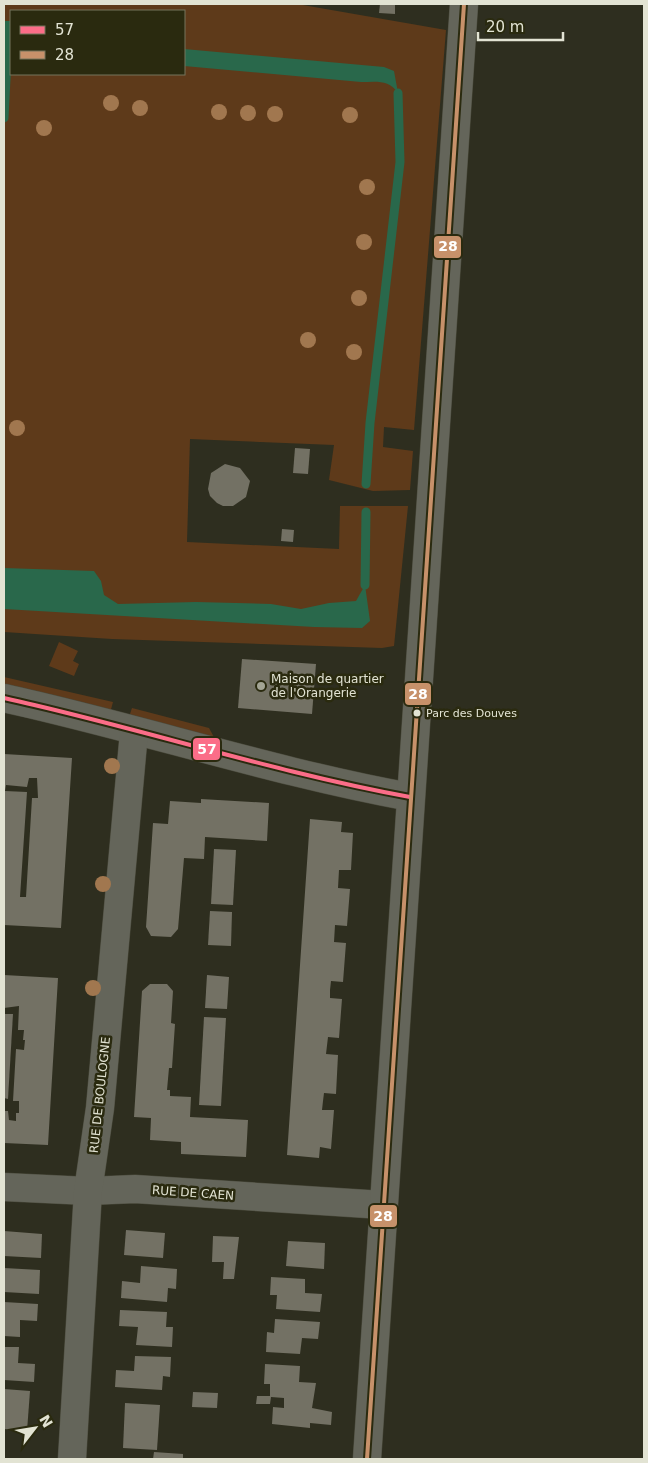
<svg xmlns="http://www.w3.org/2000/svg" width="648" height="1463" viewBox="0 0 648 1463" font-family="'DejaVu Sans',sans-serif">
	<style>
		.green { fill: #5e3a1a; fill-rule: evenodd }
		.water { fill: #29684b }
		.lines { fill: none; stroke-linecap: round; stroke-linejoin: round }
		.stream { stroke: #29684b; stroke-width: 9 }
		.building { fill: #737164; fill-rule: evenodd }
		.minor-casing { stroke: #4b4b3d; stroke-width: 29 }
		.minor { stroke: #64655a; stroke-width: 28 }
		.bus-1-casing { stroke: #2a2a0f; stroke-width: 8 }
		.bus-2-casing { stroke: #2a2a0f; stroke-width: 8 }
		.bus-1 { stroke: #fb6d88; stroke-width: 4 }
		.bus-2 { stroke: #c7916a; stroke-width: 4 }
		.tree { fill: #a1774f }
		.poi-dot { fill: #a3a494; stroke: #2a2a0f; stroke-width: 2 }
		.bus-dot { fill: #e2e3d3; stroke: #2a2a0f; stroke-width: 2 }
		.labels { text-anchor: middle; stroke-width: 5; stroke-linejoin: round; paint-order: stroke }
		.bus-label { font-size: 11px; fill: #e2e3d3; stroke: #2a2a0f; text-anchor: start }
		.poi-label { font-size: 12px; fill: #e2e3d3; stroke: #2a2a0f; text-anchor: start }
		.street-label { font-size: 12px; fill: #e2e3d3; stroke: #2a2a0f }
		.line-badge { stroke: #2a2a0f; stroke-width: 2 }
		.badge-label { font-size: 14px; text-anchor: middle; font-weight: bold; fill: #fff }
	</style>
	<rect width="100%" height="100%" fill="#2e2e1f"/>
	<g class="green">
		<path d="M 4,4 L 297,4 L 446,30 L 414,430 L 384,427 L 383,447 L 413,451 L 410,490 L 373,491 L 329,480 L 334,445 L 190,439 L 187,542 L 339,549 L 340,506 L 408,506 L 394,646 L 382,648 L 112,639 L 4,632 ZM 11,11 L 184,11 L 184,74 L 11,74 Z"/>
		<polygon points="59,642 78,651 73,661 79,664 74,676 49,666"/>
		<polygon points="4,677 113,702 110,713 4,687"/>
		<polygon points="132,708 209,728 215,739 129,717"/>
	</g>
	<g class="water">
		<polygon points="4,21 11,21 11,58 4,59"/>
		<path d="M 184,49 L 384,67 L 394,71 L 398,93 C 389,79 376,82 361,82 L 184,66 Z"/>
		<polygon points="4,568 94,571 101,581 104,595 118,604 196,602 271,604 301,609 329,603 356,601 365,585 370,621 362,628 314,627 4,609"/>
	</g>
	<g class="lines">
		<g class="stream">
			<polyline points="4,118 7,59"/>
			<polyline points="366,484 370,423 400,162 398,93"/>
			<polyline points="365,585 366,512"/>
		</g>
	</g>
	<g class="building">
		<polygon points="380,4 395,4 395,14 379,13"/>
		<polygon points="295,448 310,449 308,474 293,473"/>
		<polygon points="225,464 240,468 250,481 246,497 233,506 223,506 217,503 210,496 208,489 211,473"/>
		<polygon points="282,529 294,530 293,542 281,541"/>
		<polygon points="242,659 316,664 312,714 238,708"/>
		<path d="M 4,754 L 72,758 L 61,928 L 4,925 ZM 29,778 L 37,778 L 38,798 L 32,798 L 26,897 L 20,897 L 27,792 L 5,791 L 6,785 L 27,787 Z"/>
		<polygon points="201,799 269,803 267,841 205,837 204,859 184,858 178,929 171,937 151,936 146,927 153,823 168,824 170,801 201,803"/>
		<polygon points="310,819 342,822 341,832 353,833 351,870 339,870 338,888 350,889 347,926 335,925 334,942 346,943 343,982 331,981 330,990 330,998 342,999 339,1038 328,1037 326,1054 338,1055 336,1094 324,1093 323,1101 322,1110 334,1110 331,1149 320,1147 319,1158 287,1155"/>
		<polygon points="214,849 236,850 233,905 211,904"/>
		<polygon points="210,911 232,912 231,946 208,945"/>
		<polygon points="4,975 58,978 48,1145 4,1143 4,1111 8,1111 9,1120 16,1121 16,1113 19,1113 19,1101 13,1101 16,1049 24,1050 25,1040 23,1040 24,1030 18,1030 19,1006 4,1008"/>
		<polygon points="207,975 229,977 227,1009 205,1008"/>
		<polygon points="150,984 167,984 173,991 171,1023 175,1024 172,1068 169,1068 167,1090 170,1090 170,1096 191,1097 190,1117 248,1120 246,1157 181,1154 181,1142 150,1140 151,1118 134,1117 142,991"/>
		<polygon points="4,1014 13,1014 8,1099 4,1098"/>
		<polygon points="204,1017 226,1018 221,1106 199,1105"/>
		<polygon points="126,1230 165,1233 163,1258 124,1255"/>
		<polygon points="4,1231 42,1234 41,1258 4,1256"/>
		<polygon points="213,1236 239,1237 234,1279 223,1279 224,1262 212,1262"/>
		<polygon points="288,1241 325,1243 324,1269 286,1266"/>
		<polygon points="141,1266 177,1269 176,1289 168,1288 167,1302 121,1298 122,1281 140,1283"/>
		<polygon points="4,1268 40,1270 39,1294 4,1292"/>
		<polygon points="271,1277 305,1279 305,1293 322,1294 320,1312 276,1309 277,1295 270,1295"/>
		<polygon points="4,1302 38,1304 37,1321 20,1320 20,1337 4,1336"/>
		<polygon points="120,1310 167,1312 166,1327 173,1327 172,1347 136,1345 138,1327 119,1326"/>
		<polygon points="275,1319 320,1322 318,1339 302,1338 300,1354 266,1352 267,1332 274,1333"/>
		<polygon points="4,1347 19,1347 18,1363 35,1364 34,1382 4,1380"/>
		<polygon points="135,1356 171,1357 170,1377 163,1376 162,1390 115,1387 116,1370 134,1371"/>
		<polygon points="265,1364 300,1366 299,1382 316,1383 312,1408 332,1412 331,1425 310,1423 310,1428 272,1424 273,1407 284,1408 284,1398 271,1397 270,1404 256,1404 257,1396 270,1396 270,1384 264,1384"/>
		<polygon points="4,1389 30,1391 27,1431 4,1429"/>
		<polygon points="193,1392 218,1393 217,1408 192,1407"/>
		<polygon points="125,1403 160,1405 157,1450 123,1448"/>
		<polygon points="154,1452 183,1454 183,1459 153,1459"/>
	</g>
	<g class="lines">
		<defs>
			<g id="minor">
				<path d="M 4,698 C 140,728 273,772 410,797"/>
				<polyline points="4,1187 88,1191 135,1189 383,1205"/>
				<polyline points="72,1459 88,1191 100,1108 134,732"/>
				<polyline points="367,1459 464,4"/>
			</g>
		</defs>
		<use href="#minor" class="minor-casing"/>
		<use href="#minor" class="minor"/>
		<defs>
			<path id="bus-1" d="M 4,698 C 140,728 273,772 410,797"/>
			<polyline id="bus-2" points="367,1459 464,4"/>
		</defs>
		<use href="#bus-1" class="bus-1-casing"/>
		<use href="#bus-2" class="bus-2-casing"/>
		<use href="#bus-1" class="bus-1"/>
		<use href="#bus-2" class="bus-2"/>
	</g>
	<g class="tree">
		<circle cx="111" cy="103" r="8"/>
		<circle cx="140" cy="108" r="8"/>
		<circle cx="219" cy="112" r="8"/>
		<circle cx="248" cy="113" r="8"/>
		<circle cx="275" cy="114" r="8"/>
		<circle cx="350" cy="115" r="8"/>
		<circle cx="44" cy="128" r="8"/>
		<circle cx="367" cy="187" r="8"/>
		<circle cx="364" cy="242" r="8"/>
		<circle cx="359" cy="298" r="8"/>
		<circle cx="308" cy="340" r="8"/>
		<circle cx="354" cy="352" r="8"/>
		<circle cx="17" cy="428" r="8"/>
		<circle cx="112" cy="766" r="8"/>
		<circle cx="103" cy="884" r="8"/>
		<circle cx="93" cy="988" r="8"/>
	</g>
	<circle class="poi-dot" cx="261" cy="686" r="5"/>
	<circle class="bus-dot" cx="417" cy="713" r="4.5"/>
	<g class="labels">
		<g class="bus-label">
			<text x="426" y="717">Parc des Douves</text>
		</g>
		<g class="poi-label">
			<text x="271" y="683">Maison de quartier<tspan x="271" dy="14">de l'Orangerie</tspan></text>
		</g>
		<g class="street-label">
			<text transform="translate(100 1095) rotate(-84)" y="4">RUE DE BOULOGNE</text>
			<text transform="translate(193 1193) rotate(4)" y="4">RUE DE CAEN</text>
		</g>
	</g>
	<g class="line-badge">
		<rect x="433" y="235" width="29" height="24" rx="5" fill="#c7916a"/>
		<rect x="404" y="682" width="28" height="24" rx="5" fill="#c7916a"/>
		<rect x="192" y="737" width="29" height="24" rx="5" fill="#fb6d88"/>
		<rect x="369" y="1204" width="29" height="24" rx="5" fill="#c7916a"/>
	</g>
	<g class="badge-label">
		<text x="448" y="251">28</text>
		<text x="418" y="699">28</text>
		<text x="207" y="754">57</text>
		<text x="383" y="1221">28</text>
	</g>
	<rect width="648" height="1463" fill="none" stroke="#e2e3d3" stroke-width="10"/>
	<rect x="10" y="10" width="175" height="65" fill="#2a2a0f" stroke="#74745d"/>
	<rect x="20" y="26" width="25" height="8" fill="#fb6d88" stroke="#74745d"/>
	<text x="55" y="35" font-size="15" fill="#e2e3d3">57</text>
	<rect x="20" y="51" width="25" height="8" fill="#c7916a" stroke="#74745d"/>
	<text x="55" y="60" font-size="15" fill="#e2e3d3">28</text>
	<g transform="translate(35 1428) rotate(59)" stroke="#2a2a0f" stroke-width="4" paint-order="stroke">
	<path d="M0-4L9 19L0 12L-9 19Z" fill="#e2e3d3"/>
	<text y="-8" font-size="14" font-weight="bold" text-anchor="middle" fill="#e2e3d3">N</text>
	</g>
	<path d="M478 32v8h85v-8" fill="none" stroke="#e2e3d3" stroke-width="2.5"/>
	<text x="486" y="32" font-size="15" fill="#e2e3d3" stroke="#2a2a0f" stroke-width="4" paint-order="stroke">20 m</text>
</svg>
